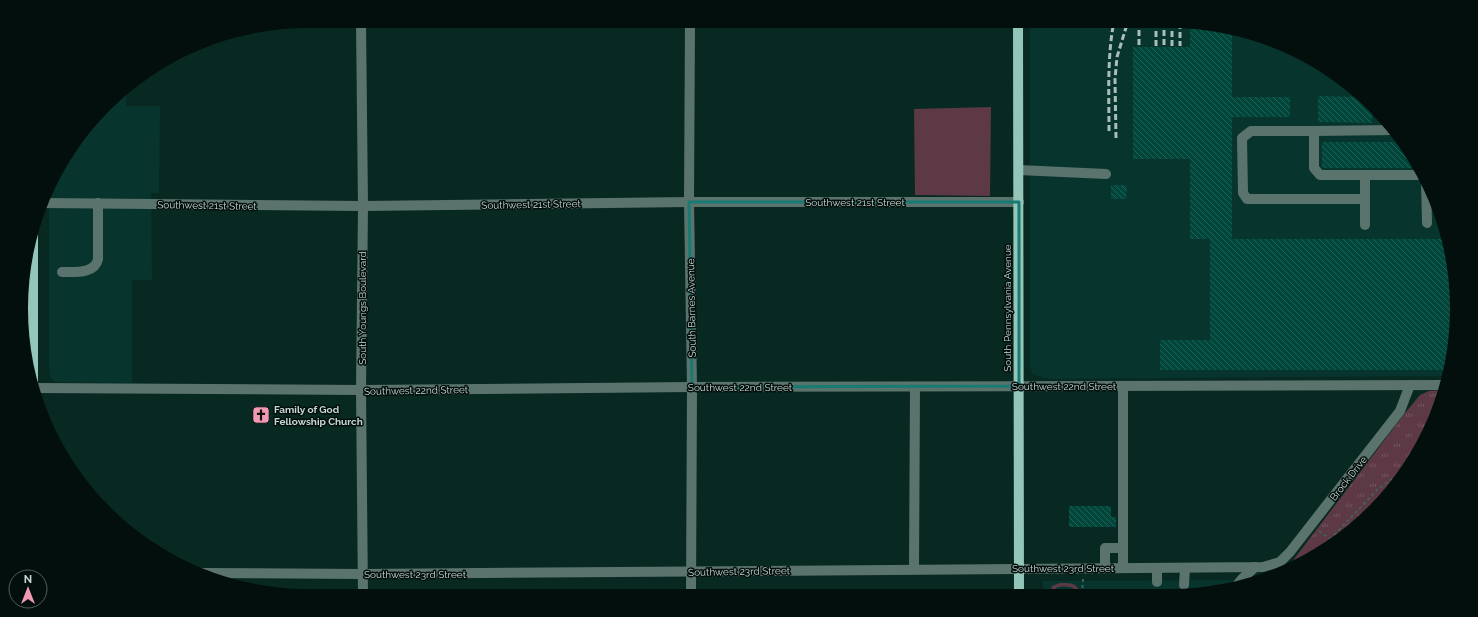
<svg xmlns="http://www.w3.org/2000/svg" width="1478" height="617" viewBox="0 0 1478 617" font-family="Raleway,sans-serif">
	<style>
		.built { fill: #07342c }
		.grass { fill: #5c3944 }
		.park { fill: url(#park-tufts) }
		.building { fill: url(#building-back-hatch) }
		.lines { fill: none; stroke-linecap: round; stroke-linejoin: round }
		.path { stroke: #45615b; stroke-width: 2; stroke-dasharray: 3 3; stroke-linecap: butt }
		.minor { stroke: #5b736d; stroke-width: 10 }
		.major { stroke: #93c5b9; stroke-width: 10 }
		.rail { stroke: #aabeb9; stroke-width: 3; stroke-dasharray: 6 3; stroke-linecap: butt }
		.marked { fill: none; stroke: #187b73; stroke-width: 3; stroke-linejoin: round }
		.labels { text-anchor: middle; stroke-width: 3; stroke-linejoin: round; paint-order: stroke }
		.street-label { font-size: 10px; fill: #c8d9d5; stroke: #030f0c }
		.poi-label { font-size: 10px; font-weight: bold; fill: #c8d9d5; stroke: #030f0c; text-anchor: start }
	</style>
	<defs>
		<pattern id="park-tufts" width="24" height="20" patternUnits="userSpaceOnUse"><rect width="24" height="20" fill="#5c3944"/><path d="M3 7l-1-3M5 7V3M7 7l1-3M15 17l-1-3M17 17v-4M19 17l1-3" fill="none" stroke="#72555e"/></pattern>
		<pattern id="building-back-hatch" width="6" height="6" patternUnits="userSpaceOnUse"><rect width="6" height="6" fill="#00463b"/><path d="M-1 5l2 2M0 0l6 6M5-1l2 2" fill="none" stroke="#246056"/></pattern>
	</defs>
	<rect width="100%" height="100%" fill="#082922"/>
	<g class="built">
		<polygon points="1030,21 1169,21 1262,36 1313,59 1359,92 1397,133 1427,181 1447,234 1456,289 1455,346 1448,376 1053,379 1041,377 1033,375 1030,367"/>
		<polygon points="126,87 126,106 160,106 159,193 151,193 152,280 132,280 132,383 55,382 50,376 49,365 49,187 59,165 119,92"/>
		<polygon points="1256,580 1207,594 1043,594 1043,581"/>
	</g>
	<g class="grass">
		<polygon points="991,107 990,196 915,195 914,109"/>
		<path d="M 1060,583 C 1069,583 1079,582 1079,594 L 1075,594 L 1074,589 C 1070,586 1061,586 1056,588 L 1054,594 L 1050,594 L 1052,586 Z"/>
	</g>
	<polygon class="park" points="1444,390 1442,401 1409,468 1359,525 1285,571 1405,413 1420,395 1429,391"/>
	<g class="building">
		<polygon points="1190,24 1232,31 1232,97 1290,97 1290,117 1232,117 1232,239 1448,239 1456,289 1455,346 1449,370 1160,370 1160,340 1210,340 1210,239 1190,239 1190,159 1133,159 1133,47 1190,47"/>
		<polygon points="1318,96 1363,97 1372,106 1372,123 1318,122"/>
		<polygon points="1322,142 1403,142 1412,157 1412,168 1322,168"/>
		<polygon points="1111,185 1127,185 1126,199 1111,199"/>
		<polygon points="1069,506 1111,506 1111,517 1116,517 1116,527 1069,527"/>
	</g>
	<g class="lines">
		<g class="path">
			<polyline points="1319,531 1330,539"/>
			<polyline points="1322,548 1377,490 1410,466"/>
			<polyline points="1082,594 1083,579"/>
		</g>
		<g class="minor">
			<polyline points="361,21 363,206 361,390 363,596"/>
			<polyline points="690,21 689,202 692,387 691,595"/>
			<polyline points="1394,130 1314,131 1314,168 1320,175 1424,175"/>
			<polyline points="1314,131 1251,131 1242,138 1243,193 1247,199 1365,199 1365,175"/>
			<polyline points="1019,170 1106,174"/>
			<polyline points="1426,180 1427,223"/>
			<polyline points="1365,199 1365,225"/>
			<polyline points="42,203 363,206 689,202 1019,202"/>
			<path d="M 62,272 C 75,272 95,274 98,259 L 98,203"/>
			<polyline points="1123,386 1123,568"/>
			<polyline points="34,388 361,390 692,387 1445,385"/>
			<polyline points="1105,568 1105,548 1123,548"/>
			<polyline points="914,569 915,387"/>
			<polyline points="202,573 363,574 1263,567 1280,562 1290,552 1400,411 1410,385"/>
			<polyline points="1157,582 1157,568"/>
			<polyline points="1184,585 1185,568"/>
			<polyline points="1237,585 1242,579 1255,567"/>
		</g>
		<g class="major">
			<polyline points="1018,21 1019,594"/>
			<polyline points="33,232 33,385"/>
		</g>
		<g class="rail">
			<polyline points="1139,21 1139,45"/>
			<polyline points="1164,21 1164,46"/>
			<polyline points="1180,23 1180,46"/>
			<polyline points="1156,46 1156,21"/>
			<polyline points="1172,46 1172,21"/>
			<path d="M 1109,131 C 1109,94 1107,57 1114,21"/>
			<polyline points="1116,138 1115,79 1117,57 1128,21"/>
		</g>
	</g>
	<path class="marked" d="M 689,202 L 1019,202 L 1019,386 L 692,387 Z"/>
	<defs>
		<symbol id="church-square" viewBox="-11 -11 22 22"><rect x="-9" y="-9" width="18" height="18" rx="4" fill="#f09ab4" stroke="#030f0c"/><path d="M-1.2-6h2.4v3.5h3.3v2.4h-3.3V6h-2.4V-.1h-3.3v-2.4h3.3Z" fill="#111"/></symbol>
	</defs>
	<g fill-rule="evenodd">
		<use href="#church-square" x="251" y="405" width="20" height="20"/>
	</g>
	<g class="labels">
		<g class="street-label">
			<text x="855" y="206">Southwest 21st Street</text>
			<text transform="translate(531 204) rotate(-1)" y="4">Southwest 21st Street</text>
			<text transform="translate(207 205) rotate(1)" y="4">Southwest 21st Street</text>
			<text transform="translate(362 308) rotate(-90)" y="4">South Youngs Boulevard</text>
			<text transform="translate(691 308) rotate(-91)" y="4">South Barnes Avenue</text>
			<text transform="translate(1007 308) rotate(-90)" y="4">South Pennsylvania Avenue</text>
			<text x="1064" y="390">Southwest 22nd Street</text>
			<text x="740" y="391">Southwest 22nd Street</text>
			<text transform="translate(416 390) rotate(-1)" y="4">Southwest 22nd Street</text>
			<text transform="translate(1348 478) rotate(-52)" y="4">Brock Drive</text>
			<text x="1063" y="572">Southwest 23rd Street</text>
			<text transform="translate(739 571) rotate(-1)" y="4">Southwest 23rd Street</text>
			<text x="415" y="578">Southwest 23rd Street</text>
		</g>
		<g class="poi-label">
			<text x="274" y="413">Family of God<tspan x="274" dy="12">Fellowship Church</tspan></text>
		</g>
	</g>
	<path d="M0 0H1478V617H0ZM308 28H1170A280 280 0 0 1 1450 308V309A280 280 0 0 1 1170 589H308A280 280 0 0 1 28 309V308A280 280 0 0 1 308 28Z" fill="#030f0c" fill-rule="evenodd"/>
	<g transform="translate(28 589)"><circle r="19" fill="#030f0c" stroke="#52605c"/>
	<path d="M0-3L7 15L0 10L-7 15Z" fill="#f09ab4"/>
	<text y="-6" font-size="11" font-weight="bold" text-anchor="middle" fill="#c8d9d5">N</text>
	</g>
</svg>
